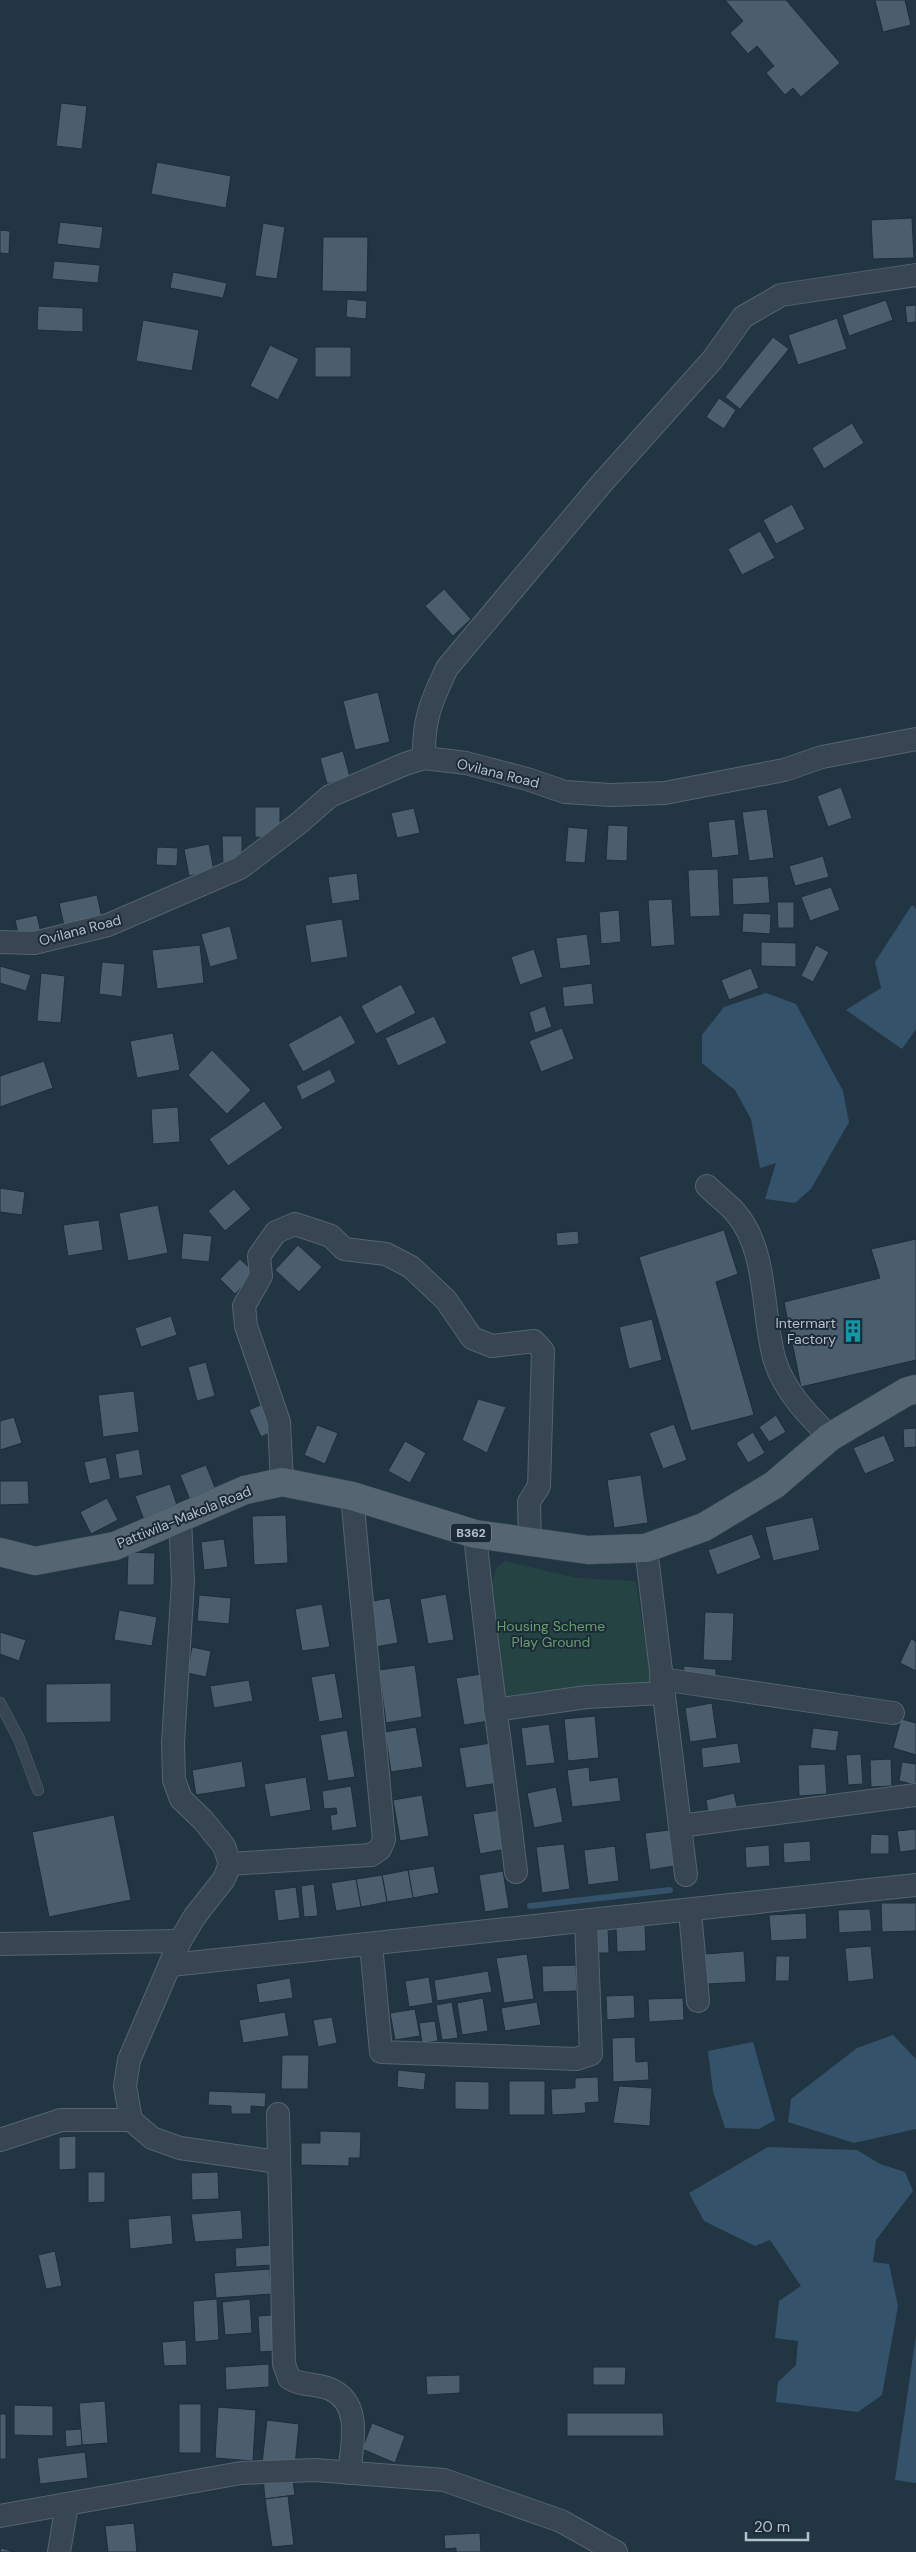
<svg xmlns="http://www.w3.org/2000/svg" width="916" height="2552" viewBox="0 0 916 2552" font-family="'DM Sans',sans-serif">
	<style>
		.green { fill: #254342 }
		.water { fill: #34536a }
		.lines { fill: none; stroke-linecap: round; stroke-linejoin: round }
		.stream { stroke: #34536a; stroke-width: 6 }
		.building { fill: #4b5e6e; stroke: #1e2d39 }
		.service-casing { stroke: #55646f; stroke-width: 12 }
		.minor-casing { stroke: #55646f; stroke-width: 24 }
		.primary-casing { stroke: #44525e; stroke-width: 29 }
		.service { stroke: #374652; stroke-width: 11 }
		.minor { stroke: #374652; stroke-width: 22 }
		.primary { stroke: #556572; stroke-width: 28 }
		.labels { text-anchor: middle; stroke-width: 4; stroke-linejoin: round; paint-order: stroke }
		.shield { fill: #1c2b37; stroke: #86949f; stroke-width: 1 }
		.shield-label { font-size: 12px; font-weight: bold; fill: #b4c1cc }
		.street-label { font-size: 14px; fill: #b4c1cc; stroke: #1c2b37 }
		.poi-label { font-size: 14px; fill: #b4c1cc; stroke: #1c2b37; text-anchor: end }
		.park-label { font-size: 14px; fill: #689f6d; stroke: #1c2b37 }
	</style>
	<rect width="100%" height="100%" fill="#223542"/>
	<polygon class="green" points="505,1561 577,1578 636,1581 652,1686 502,1699 489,1595 496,1568"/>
	<g class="water">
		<polygon points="912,905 916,909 916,1029 902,1049 846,1010 881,988 875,962"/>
		<polygon points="766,993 796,1004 843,1091 849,1122 811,1189 795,1203 765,1199 776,1163 760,1168 751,1119 735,1090 702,1063 702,1035 724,1007"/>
		<polygon points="893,2035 916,2059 916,2129 854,2143 788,2122 791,2099 857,2048"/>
		<polygon points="753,2042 775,2120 759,2129 725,2128 713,2091 708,2051"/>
		<polygon points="768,2147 857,2150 880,2164 905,2172 913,2191 876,2240 873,2262 889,2264 898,2306 882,2395 858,2412 776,2402 778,2382 796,2365 798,2341 775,2338 779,2301 801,2286 770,2240 755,2246 704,2221 689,2193"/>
		<polygon points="916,2335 916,2483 895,2480"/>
	</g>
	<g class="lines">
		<polyline class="stream" points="530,1906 670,1890"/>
	</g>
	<g class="building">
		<polygon points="725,0 786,0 840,63 801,97 793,88 785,95 766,73 774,66 757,46 748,54 730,33 743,21"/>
		<polygon points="875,0 905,0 911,25 883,32"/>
		<polygon points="61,103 87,106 82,149 56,146"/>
		<polygon points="157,162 231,176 226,208 151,194"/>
		<polygon points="912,218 914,258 873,259 871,220"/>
		<polygon points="60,222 103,227 100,249 57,244"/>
		<polygon points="263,223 285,227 277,279 255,276"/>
		<polygon points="0,230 10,231 9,254 0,253"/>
		<polygon points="323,237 368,237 367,292 322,291"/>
		<polygon points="54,261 100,265 98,283 52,279"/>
		<polygon points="173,272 227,283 223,298 170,288"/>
		<polygon points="347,299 367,301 366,319 346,317"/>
		<polygon points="886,300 893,320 849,336 842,315"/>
		<polygon points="916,305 916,322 907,323 905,306"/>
		<polygon points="38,306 83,308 83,332 37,330"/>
		<polygon points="837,318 847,349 798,365 788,335"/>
		<polygon points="143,320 199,330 192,371 136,361"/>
		<polygon points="773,337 789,349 740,409 725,397"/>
		<polygon points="270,345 299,359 278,400 250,386"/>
		<rect x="315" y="347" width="36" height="30"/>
		<polygon points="719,398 736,410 724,429 706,417"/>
		<polygon points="852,423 864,443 824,469 812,448"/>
		<polygon points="792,504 805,529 776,544 763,520"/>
		<polygon points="760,531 775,558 742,575 728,549"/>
		<polygon points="444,589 471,619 453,636 425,606"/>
		<polygon points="378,692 390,742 355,750 343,701"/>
		<polygon points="343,751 350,777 327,784 320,758"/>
		<polygon points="841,787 852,818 828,827 817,796"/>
		<polygon points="255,807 280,807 280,838 255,837"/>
		<polygon points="414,808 420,833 397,838 391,813"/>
		<polygon points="767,809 774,858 749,861 742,812"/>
		<polygon points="735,819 739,855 712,858 708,822"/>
		<polygon points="608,825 628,826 627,861 606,860"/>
		<polygon points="568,827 588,829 585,863 565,862"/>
		<polygon points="222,836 242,836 242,864 223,865"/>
		<polygon points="209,844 214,871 189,876 184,849"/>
		<polygon points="157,847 178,848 177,866 156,865"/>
		<polygon points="823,856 829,877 795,886 789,866"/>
		<polygon points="718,869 720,916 690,917 688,870"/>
		<polygon points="357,873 360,900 332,904 328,877"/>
		<polygon points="768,876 770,903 733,905 732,878"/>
		<polygon points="831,887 840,910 810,921 801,897"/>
		<polygon points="97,895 103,922 65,930 59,903"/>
		<polygon points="672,899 675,945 651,947 648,900"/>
		<polygon points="777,902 794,902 794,928 778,928"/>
		<polygon points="619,910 621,942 601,944 599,912"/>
		<polygon points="743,913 771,914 770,934 742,932"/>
		<polygon points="37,915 41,933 19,938 15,920"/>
		<polygon points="342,919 348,957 311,963 305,925"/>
		<polygon points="230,926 238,959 210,967 201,934"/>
		<polygon points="587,934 591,965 560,969 556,938"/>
		<polygon points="761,942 796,943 796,967 761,966"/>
		<polygon points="200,945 204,983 157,989 152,950"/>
		<polygon points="816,945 829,952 813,982 801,976"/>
		<polygon points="534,949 543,977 520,985 511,957"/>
		<polygon points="102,962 125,964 122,997 99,994"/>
		<polygon points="0,966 31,975 26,991 0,983"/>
		<polygon points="751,968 759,988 729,1000 721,980"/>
		<polygon points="41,973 65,976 61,1023 37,1021"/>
		<polygon points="592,983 594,1004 564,1007 562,987"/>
		<polygon points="401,984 416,1013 376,1034 361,1006"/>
		<polygon points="545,1006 552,1027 535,1033 529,1012"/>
		<polygon points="341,1015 356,1043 303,1072 288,1044"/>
		<polygon points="434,1016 447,1043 398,1066 385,1038"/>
		<polygon points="562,1028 574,1059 541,1072 529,1041"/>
		<polygon points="173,1033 180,1070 137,1078 130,1041"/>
		<polygon points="212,1050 251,1090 227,1114 188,1075"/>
		<polygon points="44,1061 53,1088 0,1107 0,1076"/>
		<polygon points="330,1069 336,1082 302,1100 296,1086"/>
		<polygon points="264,1101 283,1128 228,1166 209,1139"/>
		<polygon points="178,1107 180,1142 153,1144 151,1109"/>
		<polygon points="0,1188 25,1192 22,1215 0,1212"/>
		<polygon points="234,1189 251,1209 225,1231 208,1211"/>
		<polygon points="158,1205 168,1253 128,1261 119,1213"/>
		<polygon points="99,1220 103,1250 68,1256 63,1225"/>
		<polygon points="724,1230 738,1274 716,1282 754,1415 691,1431 639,1257"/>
		<polygon points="578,1231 579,1244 557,1246 556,1233"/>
		<polygon points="183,1233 212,1236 209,1262 181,1259"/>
		<polygon points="916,1239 916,1360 801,1387 784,1302 880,1278 871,1249"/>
		<polygon points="298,1245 322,1267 299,1292 275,1270"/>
		<polygon points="240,1259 255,1273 235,1294 220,1279"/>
		<polygon points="171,1316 177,1335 141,1347 135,1328"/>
		<polygon points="652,1319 662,1360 629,1369 619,1327"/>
		<polygon points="206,1362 215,1396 197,1401 188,1367"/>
		<polygon points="134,1391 139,1432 103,1437 98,1395"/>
		<polygon points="478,1399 506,1407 487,1453 462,1440"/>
		<polygon points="265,1403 278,1429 261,1437 249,1410"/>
		<polygon points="776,1415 786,1432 769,1442 759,1427"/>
		<polygon points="14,1417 22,1443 0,1450 0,1421"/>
		<polygon points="674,1424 687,1460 663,1469 649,1433"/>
		<polygon points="317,1425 338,1433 325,1464 304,1455"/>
		<polygon points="916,1428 916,1447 904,1448 903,1429"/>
		<polygon points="753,1432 765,1453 748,1463 736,1443"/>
		<polygon points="884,1435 895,1461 865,1474 853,1448"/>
		<polygon points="405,1441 426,1453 410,1483 388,1471"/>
		<polygon points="139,1449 143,1475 119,1479 115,1454"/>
		<polygon points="106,1457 111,1479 89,1484 84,1462"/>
		<polygon points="206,1465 218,1495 192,1505 180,1475"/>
		<polygon points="641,1475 648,1523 614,1528 607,1480"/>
		<polygon points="0,1481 28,1481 29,1504 0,1505"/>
		<polygon points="170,1484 178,1508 144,1520 135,1496"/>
		<polygon points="107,1498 118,1520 91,1534 80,1512"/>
		<polygon points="286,1515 288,1563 254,1565 252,1516"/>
		<polygon points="813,1517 820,1550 773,1561 765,1527"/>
		<polygon points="752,1534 761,1558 717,1575 708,1550"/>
		<polygon points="224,1539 228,1567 204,1570 201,1542"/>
		<polygon points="128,1552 155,1553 154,1585 127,1585"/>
		<polygon points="446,1594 454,1640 428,1644 420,1599"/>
		<polygon points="199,1595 231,1598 229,1624 197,1621"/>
		<polygon points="390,1598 398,1643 375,1647 367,1602"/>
		<polygon points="322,1604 330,1647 302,1651 295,1609"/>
		<polygon points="119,1610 157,1617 152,1646 114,1640"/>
		<polygon points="705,1612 734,1613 732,1661 703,1660"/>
		<polygon points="0,1632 26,1640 19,1661 0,1654"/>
		<polygon points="911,1639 916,1641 916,1671 900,1663"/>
		<polygon points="192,1647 211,1651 206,1677 187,1673"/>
		<polygon points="415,1665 422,1717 386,1723 379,1670"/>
		<polygon points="684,1666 716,1669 716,1677 683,1674"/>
		<polygon points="335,1673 343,1718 319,1722 311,1677"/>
		<polygon points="481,1674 489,1721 464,1725 456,1678"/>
		<polygon points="249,1680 253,1701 214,1708 210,1686"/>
		<polygon points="111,1683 111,1722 46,1723 46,1684"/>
		<polygon points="712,1703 717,1738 690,1742 685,1708"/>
		<polygon points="595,1716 599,1758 568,1761 564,1719"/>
		<polygon points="901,1719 916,1723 916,1755 893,1748"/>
		<polygon points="549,1724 555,1763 526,1766 521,1728"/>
		<polygon points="416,1727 423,1767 391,1772 385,1732"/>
		<polygon points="813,1728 839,1731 836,1751 810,1748"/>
		<polygon points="347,1730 355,1777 328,1781 320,1735"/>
		<polygon points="491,1743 498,1783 466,1788 459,1748"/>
		<polygon points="738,1743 741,1763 703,1768 701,1748"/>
		<polygon points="861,1754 863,1784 848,1785 846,1755"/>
		<polygon points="891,1759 892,1786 871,1787 870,1760"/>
		<polygon points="242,1761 246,1787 196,1795 192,1770"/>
		<polygon points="902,1762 916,1764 916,1785 899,1781"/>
		<polygon points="825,1764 827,1794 799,1796 798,1765"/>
		<polygon points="589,1767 590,1781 618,1777 621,1801 572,1807 567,1770"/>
		<polygon points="306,1777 311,1810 270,1817 264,1784"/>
		<polygon points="351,1786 357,1827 332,1831 330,1815 337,1814 336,1808 324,1809 322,1791"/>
		<polygon points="556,1787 563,1822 534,1828 527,1793"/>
		<polygon points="734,1793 738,1811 709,1818 706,1800"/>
		<polygon points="422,1795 429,1836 400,1841 393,1800"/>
		<polygon points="500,1810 506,1849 480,1854 473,1814"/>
		<polygon points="114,1815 131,1900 49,1917 32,1832"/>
		<polygon points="916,1829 916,1850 900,1852 897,1831"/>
		<polygon points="669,1830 674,1866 650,1870 645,1833"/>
		<polygon points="871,1834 889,1835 889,1854 870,1854"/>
		<polygon points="810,1841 811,1861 784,1863 783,1843"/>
		<polygon points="564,1844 570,1889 542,1893 536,1847"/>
		<polygon points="769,1845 770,1866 746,1868 745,1847"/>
		<polygon points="615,1846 619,1881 588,1885 584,1850"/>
		<polygon points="434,1866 439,1893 413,1898 408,1870"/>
		<polygon points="408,1870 413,1898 387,1902 382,1875"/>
		<polygon points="503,1871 509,1908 485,1912 479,1875"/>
		<polygon points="382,1875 387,1902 361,1907 356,1879"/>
		<polygon points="356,1879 361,1907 336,1911 331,1883"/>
		<polygon points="314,1884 318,1916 304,1917 301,1886"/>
		<polygon points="296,1887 300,1918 278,1921 274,1890"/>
		<polygon points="881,1903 916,1903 916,1931 882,1932"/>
		<polygon points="870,1909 872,1931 839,1933 838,1910"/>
		<polygon points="806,1913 807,1939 771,1941 769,1915"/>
		<polygon points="645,1925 646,1951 617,1952 616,1927"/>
		<polygon points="608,1927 609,1953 595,1953 595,1928"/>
		<polygon points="871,1946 874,1979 848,1982 845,1948"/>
		<polygon points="744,1951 746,1982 707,1984 705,1954"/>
		<polygon points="527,1954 534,1999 504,2003 496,1958"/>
		<polygon points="776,1956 790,1956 789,1981 775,1981"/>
		<polygon points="576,1965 577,1991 543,1992 542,1966"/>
		<polygon points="488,1971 492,1992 437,2001 434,1980"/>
		<polygon points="429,1977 433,2003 409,2007 405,1981"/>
		<polygon points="290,1978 293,1998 259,2003 256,1984"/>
		<polygon points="634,1995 635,2018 607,2020 606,1996"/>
		<polygon points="483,1998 488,2031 462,2035 457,2003"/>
		<polygon points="683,1998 684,2020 649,2022 648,1999"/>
		<polygon points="452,2002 458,2038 442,2040 436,2005"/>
		<polygon points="537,2002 541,2025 505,2031 501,2008"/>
		<polygon points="415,2009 420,2036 395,2040 390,2013"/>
		<polygon points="285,2012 289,2036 243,2043 239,2020"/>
		<polygon points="332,2017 337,2043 318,2047 313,2020"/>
		<polygon points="435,2021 438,2041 422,2043 419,2023"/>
		<polygon points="635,2037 636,2062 648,2061 649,2080 613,2082 612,2038"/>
		<polygon points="282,2055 309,2055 308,2089 281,2089"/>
		<polygon points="398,2070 426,2073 424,2090 397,2087"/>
		<polygon points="598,2077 599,2102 585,2103 586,2113 552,2115 551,2089 575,2088 575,2078"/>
		<polygon points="455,2081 489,2082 489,2110 455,2109"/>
		<rect x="509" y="2081" width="36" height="34"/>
		<polygon points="619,2086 652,2088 650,2126 613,2123"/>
		<polygon points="209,2091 266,2093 265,2107 251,2106 251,2114 231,2114 231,2106 208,2105"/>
		<polygon points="320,2131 361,2132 360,2158 349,2158 349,2166 301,2165 301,2143 320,2143"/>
		<polygon points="76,2136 76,2169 59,2170 59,2137"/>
		<polygon points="88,2172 105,2172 105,2202 88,2203"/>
		<polygon points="218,2172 219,2199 192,2200 191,2173"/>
		<polygon points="241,2210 243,2239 195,2242 191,2214"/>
		<polygon points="171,2215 173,2244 130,2249 128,2219"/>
		<polygon points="271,2245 273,2265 236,2267 235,2248"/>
		<polygon points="55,2251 62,2286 46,2289 38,2255"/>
		<polygon points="270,2269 271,2294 216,2298 214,2273"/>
		<polygon points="217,2299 219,2340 195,2342 193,2301"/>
		<polygon points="250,2299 252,2333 225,2335 222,2302"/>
		<polygon points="272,2315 274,2351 260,2352 258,2316"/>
		<polygon points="186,2340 187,2365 164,2366 162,2342"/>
		<polygon points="269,2364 269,2387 226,2390 225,2367"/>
		<polygon points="593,2367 626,2367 625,2385 593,2385"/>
		<polygon points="460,2375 460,2393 427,2395 426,2376"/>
		<polygon points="105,2401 108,2443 82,2445 79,2403"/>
		<rect x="179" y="2404" width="22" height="49"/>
		<polygon points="14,2405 53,2406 53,2436 14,2435"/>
		<polygon points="218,2407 256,2410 253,2461 215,2458"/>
		<polygon points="567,2413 663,2413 664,2436 567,2436"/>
		<rect x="0" y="2414" width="6" height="45"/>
		<polygon points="267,2420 299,2424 295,2466 262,2463"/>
		<polygon points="372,2423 405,2436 395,2463 362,2449"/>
		<polygon points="81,2429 82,2445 66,2447 65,2430"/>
		<polygon points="85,2452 88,2478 40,2484 37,2458"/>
		<polygon points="292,2474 295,2495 265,2499 263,2478"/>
		<polygon points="288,2496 294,2545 272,2547 265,2499"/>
		<polygon points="134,2523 137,2552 108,2552 105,2526"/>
		<polygon points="480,2533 481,2552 456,2552 456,2548 445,2549 444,2535"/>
		<polygon points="1,2548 15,2552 0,2552"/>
	</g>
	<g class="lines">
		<defs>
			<polyline id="service" points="0,1703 19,1739 38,1790"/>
			<g id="minor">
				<path d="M 424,758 C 423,720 431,702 447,668 L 602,483 L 713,359 L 743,317 L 781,295 L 916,275"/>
				<polyline points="0,942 34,943 108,925 240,868 299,823 330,796 405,764 424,758 466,763 527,779 565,792 611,795 665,793 784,770 822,757 916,739"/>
				<path d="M 707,1186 C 716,1195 727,1203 735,1212 C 769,1250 761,1315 775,1361 C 785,1392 808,1415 830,1437"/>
				<polyline points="282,1482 279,1422 246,1326 244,1306 261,1276 259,1256 276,1232 295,1224 331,1236 344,1249 386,1254 411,1267 446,1300 472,1338 492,1346 534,1341 543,1351 539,1486 529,1502 530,1543"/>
				<polyline points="180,1519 183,1581 173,1743 174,1780 181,1799 203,1820 224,1846 230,1864 224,1879 195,1916 180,1941 129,2060 125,2086 131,2120 152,2138 180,2148 278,2162"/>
				<path d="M 475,1534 C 486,1648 503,1760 516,1872"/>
				<polyline points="646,1548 686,1875"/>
				<polyline points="661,1679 893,1713"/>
				<polyline points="495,1710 587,1697 663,1693"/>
				<polyline points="680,1826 916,1795"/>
				<polyline points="230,1864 371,1855 380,1849 384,1840 352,1496"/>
				<polyline points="690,1911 698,2001"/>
				<polyline points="0,1944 180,1941"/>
				<polyline points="371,1944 381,2052 576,2059 591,2054 586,1921"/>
				<polyline points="171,1965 916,1885"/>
				<path d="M 278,2114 L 284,2364 L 289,2378 C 301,2386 316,2383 330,2389 C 363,2403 352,2445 349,2473"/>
				<polyline points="0,2140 61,2120 131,2120"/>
				<polyline points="0,2516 241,2473 315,2470 444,2480 561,2521 616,2552"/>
				<polyline points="59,2552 67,2504"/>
			</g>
			<polyline id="primary" points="0,1552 35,1561 115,1546 245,1490 282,1482 352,1496 475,1534 588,1550 646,1548 704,1527 774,1485 830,1437 906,1392 916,1389"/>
		</defs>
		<use href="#service" class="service-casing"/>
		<use href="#minor" class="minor-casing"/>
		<use href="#primary" class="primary-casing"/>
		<use href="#service" class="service"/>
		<use href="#minor" class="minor"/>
		<use href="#primary" class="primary"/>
	</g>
	<defs>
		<symbol id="building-bare" viewBox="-9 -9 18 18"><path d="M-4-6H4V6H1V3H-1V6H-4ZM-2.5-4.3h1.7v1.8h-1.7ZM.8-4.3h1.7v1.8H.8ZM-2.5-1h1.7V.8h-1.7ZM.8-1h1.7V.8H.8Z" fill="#0f9aa8" stroke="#1c2b37" stroke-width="2.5" paint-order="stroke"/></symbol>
	</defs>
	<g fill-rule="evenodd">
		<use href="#building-bare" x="837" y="1315" width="32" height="32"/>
	</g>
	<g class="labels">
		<rect class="shield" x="451" y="1523.5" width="40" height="19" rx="4"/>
		<g class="shield-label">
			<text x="471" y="1537">B362</text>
		</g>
		<g class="street-label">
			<text transform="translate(498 773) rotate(14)" y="5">Ovilana Road</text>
			<text transform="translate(80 930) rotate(-15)" y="5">Ovilana Road</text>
			<text transform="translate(184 1517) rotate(-22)" y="5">Pattiwila-Makola Road</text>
		</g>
		<g class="poi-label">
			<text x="836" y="1328">Intermart<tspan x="836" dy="16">Factory</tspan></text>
		</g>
		<g class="park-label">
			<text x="551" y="1631">Housing Scheme<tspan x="551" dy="16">Play Ground</tspan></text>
		</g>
	</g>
	<path d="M746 2532v8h62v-8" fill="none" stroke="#b4c1cc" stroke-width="2.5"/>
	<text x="754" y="2532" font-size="15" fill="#b4c1cc" stroke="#1c2b37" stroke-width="4" paint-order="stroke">20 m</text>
</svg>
